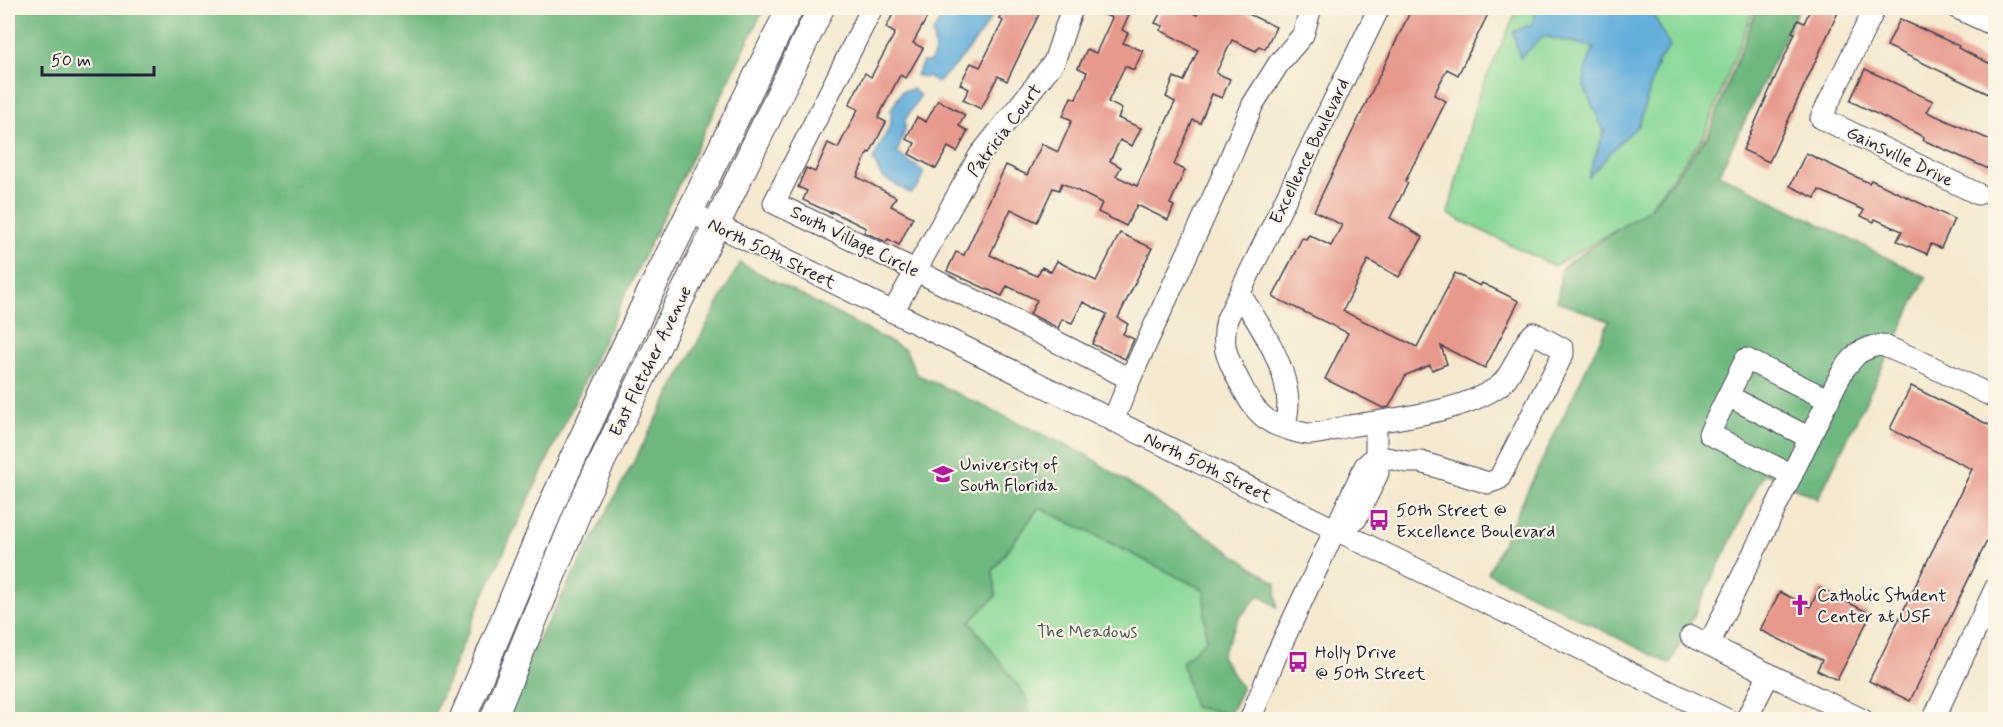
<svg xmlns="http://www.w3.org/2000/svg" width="2003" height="727" viewBox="0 0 2003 727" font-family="Mynerve,sans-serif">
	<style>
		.green { fill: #89d898; stroke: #567d6a; stroke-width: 1.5 }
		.forest { fill: #6eb880; stroke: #486d5e; stroke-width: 1.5 }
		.water { fill: #63afdc; stroke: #42688c; stroke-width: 1.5 }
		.building { fill: #e7998c }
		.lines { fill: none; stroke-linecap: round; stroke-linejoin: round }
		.minor-casing { stroke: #424051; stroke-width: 23 }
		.major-casing { stroke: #424051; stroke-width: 28 }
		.minor { stroke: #fff; stroke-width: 21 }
		.major { stroke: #fff; stroke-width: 26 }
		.labels { text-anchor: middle; stroke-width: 4.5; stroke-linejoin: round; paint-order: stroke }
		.street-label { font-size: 18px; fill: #22223b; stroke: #fcf5e5 }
		.poi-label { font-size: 18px; fill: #22223b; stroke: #fcf5e5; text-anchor: start }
		.park-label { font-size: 18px; fill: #415957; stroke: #fcf5e5 }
	</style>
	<rect width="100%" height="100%" fill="#fcf5e5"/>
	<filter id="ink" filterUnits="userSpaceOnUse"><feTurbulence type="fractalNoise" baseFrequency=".0167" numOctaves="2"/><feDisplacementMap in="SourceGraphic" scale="12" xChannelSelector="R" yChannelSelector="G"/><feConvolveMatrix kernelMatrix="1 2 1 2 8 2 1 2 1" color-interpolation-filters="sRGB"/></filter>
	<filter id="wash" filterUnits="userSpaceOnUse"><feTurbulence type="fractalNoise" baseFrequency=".008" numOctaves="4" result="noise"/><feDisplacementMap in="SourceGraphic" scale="24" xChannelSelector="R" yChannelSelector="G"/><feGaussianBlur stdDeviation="1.35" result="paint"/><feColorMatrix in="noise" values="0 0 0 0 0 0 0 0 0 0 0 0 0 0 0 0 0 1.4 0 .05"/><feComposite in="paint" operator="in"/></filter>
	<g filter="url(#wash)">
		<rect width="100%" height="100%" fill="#f4e9cf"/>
		<g class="green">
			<polygon points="1518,8 1754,8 1704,136 1645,213 1554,266 1448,214 1477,99"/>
			<polygon points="1039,507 1204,590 1206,640 1194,706 1230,714 1229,719 1032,719 1025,695 970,622 996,596 993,570"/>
		</g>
		<g class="forest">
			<polygon points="8,8 764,8 627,291 480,603 432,719 8,719"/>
			<polygon points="1757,8 1799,8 1719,174 1926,277 1818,499 1764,473 1670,664 1488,573 1609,321 1557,301 1562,267 1651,207 1708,135"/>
			<polygon points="740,263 906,350 916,374 1088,456 1276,583 1277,607 1259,595 1239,618 1221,656 1242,689 1230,714 1194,707 1182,662 1206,640 1204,590 1039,507 993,570 996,596 970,622 1025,695 1032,719 501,720 534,648"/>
		</g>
		<g class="water">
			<path d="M 946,8 L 996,8 C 981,37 961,61 937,83 L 928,76 L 925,78 L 916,75 L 923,62 L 930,62 L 935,53 L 933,33 Z"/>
			<polygon points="1537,8 1650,8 1670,47 1658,61 1639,125 1619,143 1588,178 1604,131 1584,87 1585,70 1594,47 1543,36 1520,58 1513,32 1532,24"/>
			<path d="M 913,89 L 920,96 L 905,120 L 905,130 L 897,153 L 923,171 C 924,179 917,190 910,193 L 882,177 L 873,160 L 891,123 L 891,110 L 902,91 Z"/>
		</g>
		<g id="blocks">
			<g class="building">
				<polygon points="896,8 921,8 930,12 913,43 923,48 906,78 900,75 878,118 886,122 870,153 868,152 857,177 896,197 891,206 913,217 899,245 888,239 886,242 864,232 866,228 831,211 831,213 803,200 807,191 798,187 806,168 815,172 828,143 838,148 858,109 849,105 865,73 871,77 895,33 886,28"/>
				<polygon points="1004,8 1042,8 1007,81 998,76 981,109 963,100 969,89 960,84 971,63 980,67 1003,21 999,18"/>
				<polygon points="1089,8 1132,8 1122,30 1128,33 1123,43 1143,51 1134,70 1125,66 1108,102 1122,109 1118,118 1141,128 1132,146 1120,140 1110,161 1121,167 1116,176 1137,186 1175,102 1166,97 1174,77 1184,81 1198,50 1160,30 1163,26 1155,23 1163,8 1182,8 1197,15 1201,8 1236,8 1276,27 1265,49 1259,46 1256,51 1232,40 1216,73 1230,79 1222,98 1212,94 1200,123 1193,120 1174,165 1185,170 1170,204 1174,206 1168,220 1137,205 1126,226 1098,212 1102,203 1062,183 1059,190 1053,188 1037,222 1011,209 990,255 1037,276 1042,267 1051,272 1057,261 1096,281 1120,233 1152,248 1118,318 1128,324 1123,334 1134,339 1125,359 1092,344 1107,314 1083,302 1072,323 1062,319 1058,328 1030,314 1037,300 1007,286 1002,296 947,271 956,252 964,255 1006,165 1027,175 1042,144 1058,152 1072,120 1063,116 1071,97 1076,99 1087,72 1078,68 1087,49 1096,53 1112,18"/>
				<polygon points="1412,8 1475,8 1488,14 1458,75 1447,69 1434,95 1446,101 1416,162 1415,161 1405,182 1408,183 1390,218 1423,237 1399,277 1368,260 1343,311 1417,347 1455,273 1480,286 1482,283 1519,301 1485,368 1441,346 1447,364 1432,370 1430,365 1406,375 1389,407 1383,408 1325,379 1348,333 1273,297 1302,238 1306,239 1309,235 1331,246 1342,225 1314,211"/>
				<polygon points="1811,8 1840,8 1769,162 1743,150 1795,33 1792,32 1798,20 1804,23"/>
				<polygon points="1900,19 1959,46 1958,48 1995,66 1995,97 1887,46"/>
				<polygon points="1865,69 1933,101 1927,112 1995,142 1995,159 1991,170 1923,140 1924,137 1850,101"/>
				<polygon points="938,100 965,115 959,126 968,131 957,152 948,147 936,169 909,154 915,143 906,139 917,117 926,122"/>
				<polygon points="1806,153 1869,183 1871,180 1954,219 1941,248 1931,244 1927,254 1897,241 1902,231 1875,219 1874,222 1861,216 1864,210 1819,190 1815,198 1790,186"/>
				<polygon points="1911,386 1995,428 1995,524 1910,701 1869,681 1972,469 1890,429"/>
				<polygon points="1820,588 1871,614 1837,680 1817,670 1822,660 1760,630 1780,592 1810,607"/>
			</g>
		</g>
	</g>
	<g filter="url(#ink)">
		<use href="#blocks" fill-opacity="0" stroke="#424051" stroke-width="1.5"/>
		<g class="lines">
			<defs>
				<g id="minor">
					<polyline points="872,8 774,203 915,270 1130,379"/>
					<polyline points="1875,8 1821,118 1978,194"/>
					<polyline points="1957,8 1996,26"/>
					<polyline points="690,212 1336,530 1728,720"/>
					<path d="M 1240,294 C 1260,326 1287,364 1288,404 C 1288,411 1286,420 1285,427"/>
					<polyline points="893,312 979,156 1054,62 1072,8"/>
					<polyline points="1728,396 1810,438"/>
					<polyline points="1113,421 1130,379 1220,182 1253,104 1279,63 1303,35 1311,8"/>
					<path d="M 1376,422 L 1376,456 L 1408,462 L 1421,462 L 1488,483 L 1499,479 L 1563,354 L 1563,349 L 1534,333 C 1518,347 1516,372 1499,386 C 1461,413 1395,418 1350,426 C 1337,428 1322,434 1309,434 C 1302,434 1281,427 1274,424 C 1255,414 1247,397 1238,379 C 1226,356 1221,345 1227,319 L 1379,8"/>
					<polyline points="1792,475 1709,434 1746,359 1829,400"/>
					<polyline points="1691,636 1863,720"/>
					<polyline points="1709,644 1835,386 1844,369 1858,353 1871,347 1882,345 1920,361 1996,398"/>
					<polyline points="1250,720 1275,658 1365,466 1376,456 1378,473 1356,519 1336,530"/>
					<polyline points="1746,720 1769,674"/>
					<polyline points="1933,720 1996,587"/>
				</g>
				<g id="major">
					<polyline points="462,720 555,497 648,297 790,8"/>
					<polyline points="493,720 580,507 821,8"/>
				</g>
			</defs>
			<use href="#minor" class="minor-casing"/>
			<use href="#major" class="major-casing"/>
			<use href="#minor" class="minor"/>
			<use href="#major" class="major"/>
		</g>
	</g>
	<defs>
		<symbol id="university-bare" viewBox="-9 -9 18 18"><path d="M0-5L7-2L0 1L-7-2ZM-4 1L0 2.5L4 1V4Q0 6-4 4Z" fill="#b5179e" stroke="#fcf5e5" stroke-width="2.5" paint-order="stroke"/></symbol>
		<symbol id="bus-bare" viewBox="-9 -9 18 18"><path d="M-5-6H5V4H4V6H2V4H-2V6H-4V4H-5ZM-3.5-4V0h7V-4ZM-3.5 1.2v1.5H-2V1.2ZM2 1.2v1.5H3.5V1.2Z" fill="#b5179e" stroke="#fcf5e5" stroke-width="2.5" paint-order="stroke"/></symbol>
		<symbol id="church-bare" viewBox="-9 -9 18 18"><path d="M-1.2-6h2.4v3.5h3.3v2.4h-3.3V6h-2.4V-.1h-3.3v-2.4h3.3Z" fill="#b5179e" stroke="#fcf5e5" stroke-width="2.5" paint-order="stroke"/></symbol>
	</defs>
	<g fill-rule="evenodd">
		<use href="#university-bare" x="928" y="459" width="30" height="30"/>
		<use href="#bus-bare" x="1364" y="505" width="30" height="30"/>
		<use href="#church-bare" x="1785" y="590" width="30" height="30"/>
		<use href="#bus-bare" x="1283" y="647" width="30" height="30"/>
	</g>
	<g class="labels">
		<g class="street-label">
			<text transform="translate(1004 130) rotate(-53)" y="6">Patricia Court</text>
			<text transform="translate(1309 151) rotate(-64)" y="6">Excellence Boulevard</text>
			<text transform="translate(1900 156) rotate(26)" y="6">Gainsville Drive</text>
			<text transform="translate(855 241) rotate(26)" y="6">South Village Circle</text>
			<text transform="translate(772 253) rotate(26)" y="6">North 50th Street</text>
			<text transform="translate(650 361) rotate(-64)" y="6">East Fletcher Avenue</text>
			<text transform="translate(1208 467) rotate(26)" y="6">North 50th Street</text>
		</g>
		<g class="poi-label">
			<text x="960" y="470">University of<tspan x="960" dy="21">South Florida</tspan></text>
			<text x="1396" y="516">50th Street @<tspan x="1396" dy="21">Excellence Boulevard</tspan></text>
			<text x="1817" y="601">Catholic Student<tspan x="1817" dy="21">Center at USF</tspan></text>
			<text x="1315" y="658">Holly Drive<tspan x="1315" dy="21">@ 50th Street</tspan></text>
		</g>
		<g class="park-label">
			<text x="1087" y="637">The Meadows</text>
		</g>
	</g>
	<rect width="2003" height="727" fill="none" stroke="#fcf5e5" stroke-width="30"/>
	<path d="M42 66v9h112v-9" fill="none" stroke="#22223b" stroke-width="3"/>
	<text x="51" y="66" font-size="18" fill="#22223b" stroke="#fcf5e5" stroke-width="4.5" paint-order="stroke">50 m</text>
</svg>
